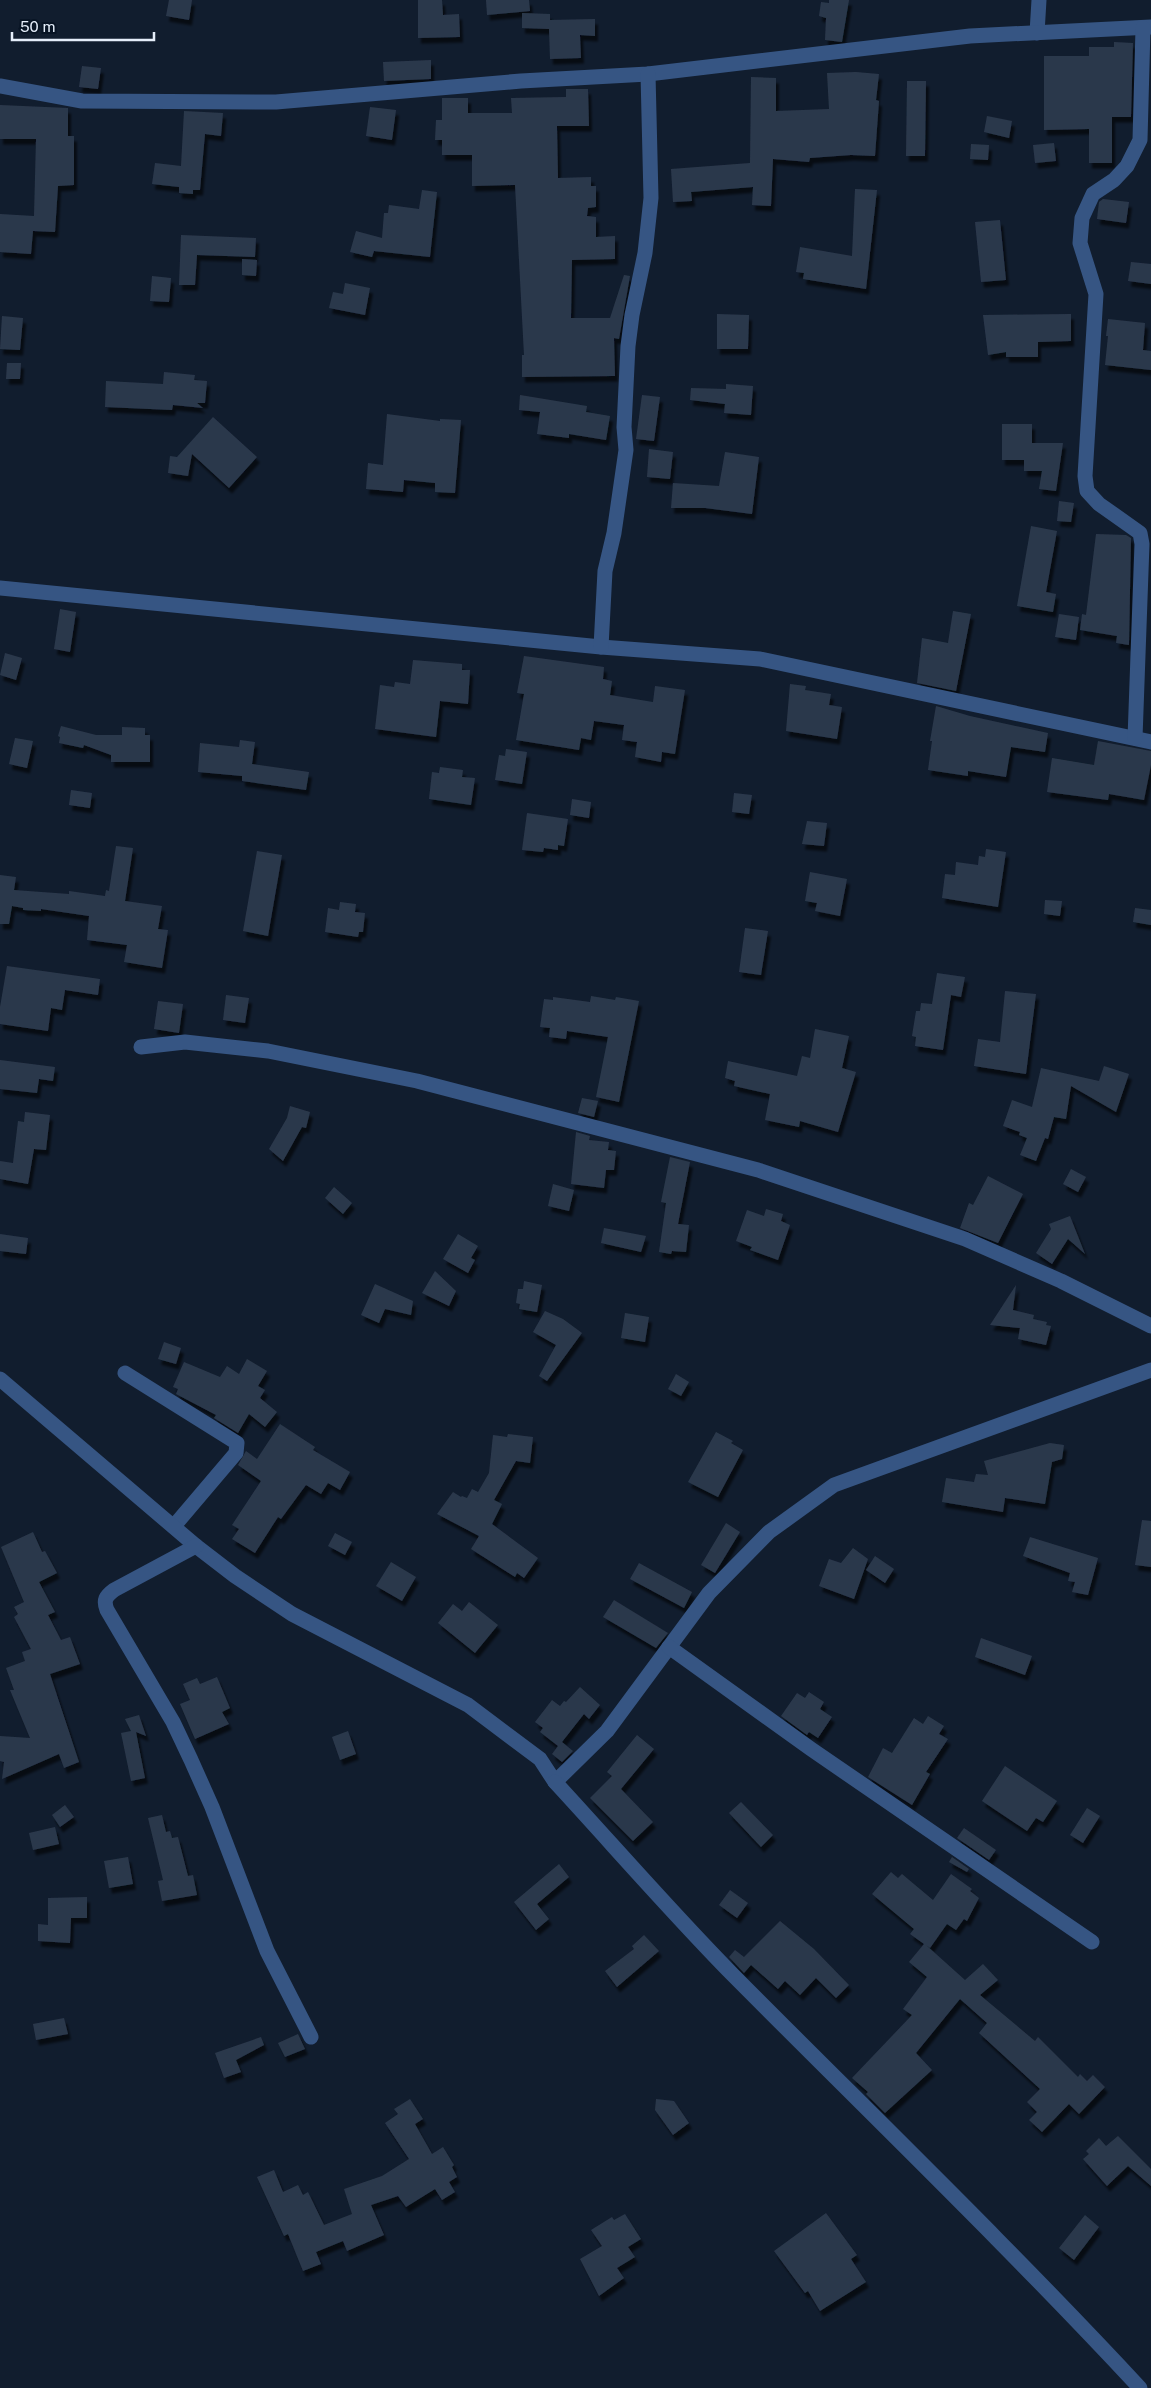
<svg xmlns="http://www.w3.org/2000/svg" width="1151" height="2388" viewBox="0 0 1151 2388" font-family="'Public Sans',sans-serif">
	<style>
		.building { fill: #2b384b; filter: url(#shadow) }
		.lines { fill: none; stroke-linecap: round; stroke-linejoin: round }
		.street { stroke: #365583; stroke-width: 15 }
	</style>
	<defs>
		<filter id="shadow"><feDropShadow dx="3" dy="5.5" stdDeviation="1" flood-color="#0009"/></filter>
	</defs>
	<rect width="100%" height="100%" fill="#111d2e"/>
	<g class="building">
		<polygon points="169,0 192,0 189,20 166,16"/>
		<polygon points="418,0 442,0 443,15 459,14 460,37 418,38"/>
		<polygon points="486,0 529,0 530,11 487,15"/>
		<polygon points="829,0 849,0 842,42 825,40 826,18 819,16 821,2 829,3"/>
		<polygon points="522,13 550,14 550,20 595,19 595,36 580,35 581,58 550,59 549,29 522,28"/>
		<polygon points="1114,42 1133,43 1131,117 1112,117 1112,163 1089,163 1089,129 1044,130 1044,56 1089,56 1089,47 1114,47"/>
		<polygon points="431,60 431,79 384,81 383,62"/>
		<polygon points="82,66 101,68 98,89 79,87"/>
		<polygon points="856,72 879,74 876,100 879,101 875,156 851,155 810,158 809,162 773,159 771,206 752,205 753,187 691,192 692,201 673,202 671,169 750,163 751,77 776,78 776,111 829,109 827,73"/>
		<polygon points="907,81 926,81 925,156 906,156"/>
		<polygon points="566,89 588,89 589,126 557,126 558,178 591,177 591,186 596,186 596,207 588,208 587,216 596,217 596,237 615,236 615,259 572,260 571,318 610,318 624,275 630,276 619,339 614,338 615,376 522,377 522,355 524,355 515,185 472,186 472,155 442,155 442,140 435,140 436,120 442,120 442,98 468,98 468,113 512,113 511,98 566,97"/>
		<polygon points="0,105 68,108 68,136 74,136 74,185 58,186 55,232 33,231 31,254 0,252 0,214 34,216 36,139 0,139"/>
		<polygon points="370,107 396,110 392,140 366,136"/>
		<polygon points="184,111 223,113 221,136 205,134 200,190 193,190 193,194 179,193 179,187 152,184 155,163 181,166"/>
		<polygon points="987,116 1012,121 1009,138 984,132"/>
		<polygon points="1054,143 1056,161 1035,163 1033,145"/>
		<polygon points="971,144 989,145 988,160 970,159"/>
		<polygon points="855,189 877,190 866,289 803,279 804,273 796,272 800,247 852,256"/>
		<polygon points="422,190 437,192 430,257 374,251 372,257 350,252 356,231 382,238 384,213 388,213 389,205 419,209"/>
		<polygon points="1103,199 1129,202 1126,223 1097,219 1099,202"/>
		<polygon points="1000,220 1006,280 981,282 975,222"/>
		<polygon points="181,235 256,238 255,257 197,255 195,285 179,285"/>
		<polygon points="242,259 257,260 256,276 242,275"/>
		<polygon points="1131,262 1151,264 1151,284 1128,281"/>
		<polygon points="152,276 171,278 169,302 150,301"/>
		<polygon points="345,283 370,288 365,315 329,308 333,292 343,294"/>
		<polygon points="717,314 749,315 748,349 717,349"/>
		<polygon points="1071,314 1071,341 1038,342 1038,357 1006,357 1006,352 988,355 983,315"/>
		<polygon points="2,316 23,318 20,350 0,349"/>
		<polygon points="1108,319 1145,323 1143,350 1151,351 1151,370 1105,365 1108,336 1106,336"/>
		<polygon points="7,363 21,363 20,379 6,379"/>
		<polygon points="164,372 195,375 194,380 207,381 205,403 197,403 203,408 173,405 172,410 105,407 106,381 163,384"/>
		<polygon points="726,384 753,386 751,415 724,413 725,404 690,400 691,388 726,389"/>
		<polygon points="520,395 587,406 586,412 610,416 606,440 569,434 569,438 537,434 540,412 519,410"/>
		<polygon points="642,395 660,397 654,441 636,439"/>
		<polygon points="387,414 440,421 440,419 461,420 455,493 435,492 435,483 404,480 403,492 366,489 368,463 383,465"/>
		<polygon points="213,417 257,457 229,488 192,454 188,476 168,473 170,456 177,457"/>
		<polygon points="1002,424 1032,424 1032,443 1063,443 1056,491 1039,489 1042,471 1024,471 1024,460 1002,460"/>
		<polygon points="649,449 673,452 670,479 647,477"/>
		<polygon points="725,452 759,457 752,514 705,508 671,508 673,483 719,486"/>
		<polygon points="1059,501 1074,503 1071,522 1057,521"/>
		<polygon points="1031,526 1057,531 1046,592 1056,594 1053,612 1017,606"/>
		<polygon points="1096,534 1126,535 1131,538 1129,645 1116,643 1117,636 1080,630 1082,614 1086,615"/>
		<polygon points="60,609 76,612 70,652 54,649"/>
		<polygon points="953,611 971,614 956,691 917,683 922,638 948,643"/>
		<polygon points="1059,614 1079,617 1076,640 1055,637"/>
		<polygon points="5,653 22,658 16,680 0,675"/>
		<polygon points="524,656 604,667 603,679 612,681 610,695 653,702 655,686 685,690 675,754 662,752 661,762 635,757 637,742 622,740 624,725 594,721 591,740 581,738 579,750 516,740 524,694 517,693"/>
		<polygon points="413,660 462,664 462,670 470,670 468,704 440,701 436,737 375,729 380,685 394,687 395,682 410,684"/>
		<polygon points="790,684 806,686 805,690 831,694 829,705 842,707 837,739 786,731"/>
		<polygon points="936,706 970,716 1048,733 1045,752 1011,747 1006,777 968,771 968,776 928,770 932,741 930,741"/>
		<polygon points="61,726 96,735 122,735 122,727 145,728 145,735 150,735 150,762 111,762 111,755 84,745 83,748 59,743 60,737 58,736"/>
		<polygon points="15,738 33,741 27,768 9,764"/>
		<polygon points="240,740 255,742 252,764 309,772 306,790 242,781 242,776 198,772 200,743 239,747"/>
		<polygon points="1098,741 1151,751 1151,765 1144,800 1109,794 1108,800 1047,792 1052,758 1094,765"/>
		<polygon points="506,749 527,752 522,784 495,780 499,755 505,756"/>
		<polygon points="440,767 463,770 462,777 475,778 471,805 429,799 432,772 439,773"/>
		<polygon points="71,790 92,793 90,808 69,805"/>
		<polygon points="734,793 752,795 749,814 732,812"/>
		<polygon points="572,799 591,802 589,818 570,815"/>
		<polygon points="527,813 568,819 564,846 558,845 558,850 544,848 543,852 522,850"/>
		<polygon points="807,821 827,823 824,846 802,844"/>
		<polygon points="116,846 133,848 125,901 162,906 158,929 168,930 162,968 124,962 127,945 87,940 89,916 41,909 41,911 23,910 23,908 12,906 9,924 0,924 0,875 16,877 14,890 69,894 69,891 105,896 106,890 109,891"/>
		<polygon points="986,849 1006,852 998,907 942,898 945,874 955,875 956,862 978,865 979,856 985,857"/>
		<polygon points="257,851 282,855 268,936 243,931"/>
		<polygon points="810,872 847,879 840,916 815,911 817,903 805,901"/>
		<polygon points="1045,900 1062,901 1060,916 1044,914"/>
		<polygon points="340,902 356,904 355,912 365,913 363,932 359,932 358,937 325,932 328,908 339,910"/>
		<polygon points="1135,908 1151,910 1151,925 1133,922"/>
		<polygon points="745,928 768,931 761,975 739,972"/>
		<polygon points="7,966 100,979 98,995 65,990 62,1010 51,1008 48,1031 0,1024 0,1007"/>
		<polygon points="937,973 965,977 961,997 951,995 943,1050 915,1046 916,1037 912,1036 916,1011 920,1011 921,1003 932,1004"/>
		<polygon points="1005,991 1036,994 1026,1074 974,1066 978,1039 1000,1042"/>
		<polygon points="226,995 249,998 245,1023 223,1020"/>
		<polygon points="591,996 615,1000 616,997 639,1001 619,1102 596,1097 608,1037 567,1031 566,1039 549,1037 550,1028 540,1027 544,999 553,1000 553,997 590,1002"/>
		<polygon points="158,1001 183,1004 179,1033 154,1029"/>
		<polygon points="815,1029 849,1036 842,1068 856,1072 838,1132 800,1121 799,1127 765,1120 770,1094 734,1086 735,1081 725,1078 728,1061 797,1076 802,1056 810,1058"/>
		<polygon points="0,1060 55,1067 53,1081 39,1079 37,1093 0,1089"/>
		<polygon points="1104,1066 1129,1074 1116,1112 1071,1086 1066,1119 1054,1117 1048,1139 1045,1138 1036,1161 1020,1155 1027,1138 1019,1135 1020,1132 1003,1126 1012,1100 1032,1107 1041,1068 1099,1081"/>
		<polygon points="582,1098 598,1101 594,1117 578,1113"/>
		<polygon points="290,1106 310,1112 306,1128 302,1127 283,1161 269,1149 287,1118"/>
		<polygon points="25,1112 50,1115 46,1150 34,1149 28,1184 0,1179 0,1161 13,1163 18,1121 24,1122"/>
		<polygon points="576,1132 590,1136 589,1140 609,1142 608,1150 616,1151 614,1170 606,1170 604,1188 571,1184"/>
		<polygon points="670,1157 690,1162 678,1224 689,1225 686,1252 672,1251 671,1254 659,1252 666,1203 661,1202"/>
		<polygon points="1071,1169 1086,1177 1078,1192 1063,1184"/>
		<polygon points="988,1176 1023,1194 998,1243 960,1228 969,1203 973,1205"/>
		<polygon points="553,1184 574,1190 569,1211 548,1206"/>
		<polygon points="334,1187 352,1203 343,1214 325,1198"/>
		<polygon points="766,1209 783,1214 781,1221 790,1225 778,1260 750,1250 752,1247 736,1241 747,1210 764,1216"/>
		<polygon points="1070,1216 1085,1254 1068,1239 1052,1264 1036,1253 1051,1229 1049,1224"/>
		<polygon points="604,1228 646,1236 641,1252 601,1243"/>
		<polygon points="0,1234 28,1238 26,1254 0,1251"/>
		<polygon points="458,1234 478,1246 471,1258 475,1260 468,1273 443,1259"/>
		<polygon points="435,1271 456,1291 449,1306 422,1293"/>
		<polygon points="524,1281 542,1285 537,1312 519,1309 520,1304 516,1303 518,1289 523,1289"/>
		<polygon points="375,1284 413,1301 411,1315 385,1309 379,1323 361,1315"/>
		<polygon points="1016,1285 1013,1310 1034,1315 1033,1319 1047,1322 1046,1325 1051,1326 1046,1345 1018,1339 1020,1328 990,1325"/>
		<polygon points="545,1311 563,1319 582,1333 547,1381 539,1376 556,1345 533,1332"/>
		<polygon points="625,1313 649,1317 645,1342 621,1338"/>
		<polygon points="164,1342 181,1348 176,1364 158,1359"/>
		<polygon points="247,1359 267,1371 258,1386 265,1390 260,1398 277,1412 265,1427 249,1414 238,1433 214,1418 216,1415 176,1394 178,1389 173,1387 184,1362 220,1377 227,1366 239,1374"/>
		<polygon points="676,1374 689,1382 681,1396 668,1389"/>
		<polygon points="280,1424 315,1447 313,1450 350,1472 340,1490 328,1483 321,1494 306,1485 281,1519 278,1517 255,1553 232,1539 239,1529 232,1525 261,1481 238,1465 246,1451 257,1459"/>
		<polygon points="716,1432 733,1441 731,1443 743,1450 718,1497 688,1482"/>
		<polygon points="508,1434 533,1437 530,1463 516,1461 494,1500 502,1504 492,1524 538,1558 524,1578 517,1573 515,1577 471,1549 479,1536 437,1514 453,1492 461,1497 462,1496 467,1498 472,1489 478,1492 489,1473 493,1435 507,1437"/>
		<polygon points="1050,1443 1064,1445 1062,1459 1052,1462 1045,1504 1005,1498 1003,1512 942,1502 946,1478 974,1482 976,1474 988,1475 984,1461"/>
		<polygon points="1142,1520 1151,1521 1151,1567 1135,1565"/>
		<polygon points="726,1523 740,1532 715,1573 701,1565"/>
		<polygon points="33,1532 42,1552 45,1551 57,1573 39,1582 55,1612 48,1615 61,1640 70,1637 80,1664 50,1674 79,1762 64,1768 59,1754 2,1779 4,1762 0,1761 0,1736 30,1738 10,1690 14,1690 6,1668 25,1661 22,1652 31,1649 14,1617 18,1614 14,1607 24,1602 1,1547"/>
		<polygon points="335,1533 352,1542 345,1555 328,1546"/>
		<polygon points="1030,1537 1098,1558 1088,1595 1072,1592 1075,1582 1068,1581 1070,1573 1023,1556"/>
		<polygon points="853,1548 868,1559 854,1599 819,1586 829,1559 841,1563"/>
		<polygon points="875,1556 894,1569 885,1583 866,1570"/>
		<polygon points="391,1562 416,1577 402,1601 376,1586"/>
		<polygon points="639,1563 692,1592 684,1608 630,1579"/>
		<polygon points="614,1600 668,1633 656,1648 603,1617"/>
		<polygon points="469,1602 498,1625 475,1653 438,1623 453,1604 462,1611"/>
		<polygon points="981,1638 1032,1656 1025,1675 975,1657"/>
		<polygon points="217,1677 230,1708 222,1712 229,1724 195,1739 180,1704 190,1700 183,1684 197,1678 200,1684"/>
		<polygon points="580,1687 600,1705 589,1719 584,1714 562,1742 573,1751 562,1762 552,1754 558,1746 540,1732 543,1728 535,1722 552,1700 560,1706 564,1701 566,1702"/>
		<polygon points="809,1692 824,1702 820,1709 832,1717 818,1738 809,1732 807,1735 781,1716 797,1693 805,1698"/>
		<polygon points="139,1715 146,1736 136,1732 145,1778 131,1781 121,1733 131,1731 125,1719"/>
		<polygon points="928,1716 944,1726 939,1734 948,1739 926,1772 930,1774 912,1805 868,1777 883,1748 892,1753 914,1718 923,1724"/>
		<polygon points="348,1731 356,1754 340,1760 332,1737"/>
		<polygon points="637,1735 654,1749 621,1789 653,1822 633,1841 590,1798 612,1776 607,1772"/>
		<polygon points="1005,1766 1057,1801 1043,1822 1036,1818 1027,1831 982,1801"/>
		<polygon points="741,1802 773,1835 761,1847 729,1813"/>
		<polygon points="65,1805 74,1817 60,1827 52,1815"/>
		<polygon points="1087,1808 1100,1816 1083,1843 1070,1835"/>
		<polygon points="162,1815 166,1832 170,1831 172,1838 178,1837 188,1876 193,1875 197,1895 162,1901 158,1881 163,1880 148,1818"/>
		<polygon points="55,1827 59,1844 33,1850 29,1833"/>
		<polygon points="964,1828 996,1850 989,1860 957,1838"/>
		<polygon points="128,1857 133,1884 109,1888 104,1861"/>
		<polygon points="952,1857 969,1869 967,1872 949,1862"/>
		<polygon points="559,1864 569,1877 537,1904 549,1919 536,1930 514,1902"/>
		<polygon points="891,1872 898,1878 902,1874 933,1900 951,1874 972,1889 970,1891 979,1898 967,1921 964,1919 956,1930 947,1924 930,1948 926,1945 965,1980 983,1964 998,1980 980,1995 1035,2041 1038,2037 1078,2077 1080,2074 1087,2081 1093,2075 1105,2087 1079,2114 1069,2104 1042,2132 1029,2120 1037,2112 1027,2102 1040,2089 979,2033 987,2023 960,1999 916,2053 932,2070 885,2113 866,2094 868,2092 852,2078 912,2015 903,2009 927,1977 909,1962 924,1944 910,1934 914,1929 872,1894"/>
		<polygon points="730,1890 748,1903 737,1918 719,1905"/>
		<polygon points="87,1897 87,1918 71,1918 70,1943 38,1941 38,1924 48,1925 48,1898"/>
		<polygon points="780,1921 814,1949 849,1985 836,1998 816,1978 800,1995 785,1981 778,1989 751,1965 744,1973 729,1957 735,1950 744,1957"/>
		<polygon points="644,1935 659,1951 617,1987 605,1971 634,1949 632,1946"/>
		<polygon points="64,2018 68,2034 36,2040 33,2024"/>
		<polygon points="298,2034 305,2049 285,2057 278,2043"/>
		<polygon points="261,2037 264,2045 236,2060 241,2072 224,2078 215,2053"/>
		<polygon points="410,2099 423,2119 415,2124 432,2154 443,2147 454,2165 452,2167 457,2177 449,2182 455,2192 442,2200 435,2189 406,2207 398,2196 371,2205 384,2235 347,2251 343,2241 316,2252 321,2264 303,2271 288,2234 284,2236 257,2177 274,2170 283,2192 298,2185 303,2195 308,2192 324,2225 352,2214 344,2189 382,2176 409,2159 385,2123 398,2114 394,2109"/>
		<polygon points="656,2099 674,2101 689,2123 673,2135 655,2110"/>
		<polygon points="1118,2136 1151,2169 1151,2186 1128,2166 1107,2186 1083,2159 1089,2154 1086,2151 1099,2138 1106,2146"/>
		<polygon points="826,2213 857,2255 851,2259 866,2282 820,2311 808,2291 805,2293 774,2251"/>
		<polygon points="625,2214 641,2239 628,2247 635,2257 617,2268 624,2278 599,2296 580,2259 602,2246 591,2230 612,2217 614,2220"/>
		<polygon points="1085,2215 1099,2227 1074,2260 1059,2248"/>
	</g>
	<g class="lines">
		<g class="street">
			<polyline points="1037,33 1039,0"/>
			<polyline points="0,86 82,101 276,102 521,81 648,74 970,36 1151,27"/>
			<polyline points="0,588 601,647 760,659 1151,742"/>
			<polyline points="601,647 605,571 614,533 626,450 624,427 628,346 632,315 645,253 651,198 648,74"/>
			<polyline points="1135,738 1142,544 1140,533 1099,504 1087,491 1085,476 1096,294 1080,243 1082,218 1093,194 1114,180 1127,166 1140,140 1143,28"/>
			<polyline points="141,1047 185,1042 268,1051 417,1081 758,1170 965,1239 1061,1281 1151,1326"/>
			<polyline points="125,1373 237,1443 236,1453 174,1526"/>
			<polyline points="0,1379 196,1546 235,1576 292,1614 468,1705 540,1759 555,1782 607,1731 709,1593 769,1532 834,1485 1151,1370"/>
			<path d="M 196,1546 L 114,1590 C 106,1596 103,1600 107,1610 L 173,1722 L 191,1760 L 212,1807 L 267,1951 L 311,2037"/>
			<polyline points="669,1647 811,1749 1092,1942"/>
			<path d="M 555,1782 C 614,1846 672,1913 733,1975 C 869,2112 1008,2246 1140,2388"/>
		</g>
	</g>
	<path d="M12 32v8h142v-8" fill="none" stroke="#e5eefa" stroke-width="2.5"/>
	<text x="20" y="32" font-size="15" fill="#e5eefa" stroke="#081424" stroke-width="4" paint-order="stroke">50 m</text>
</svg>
